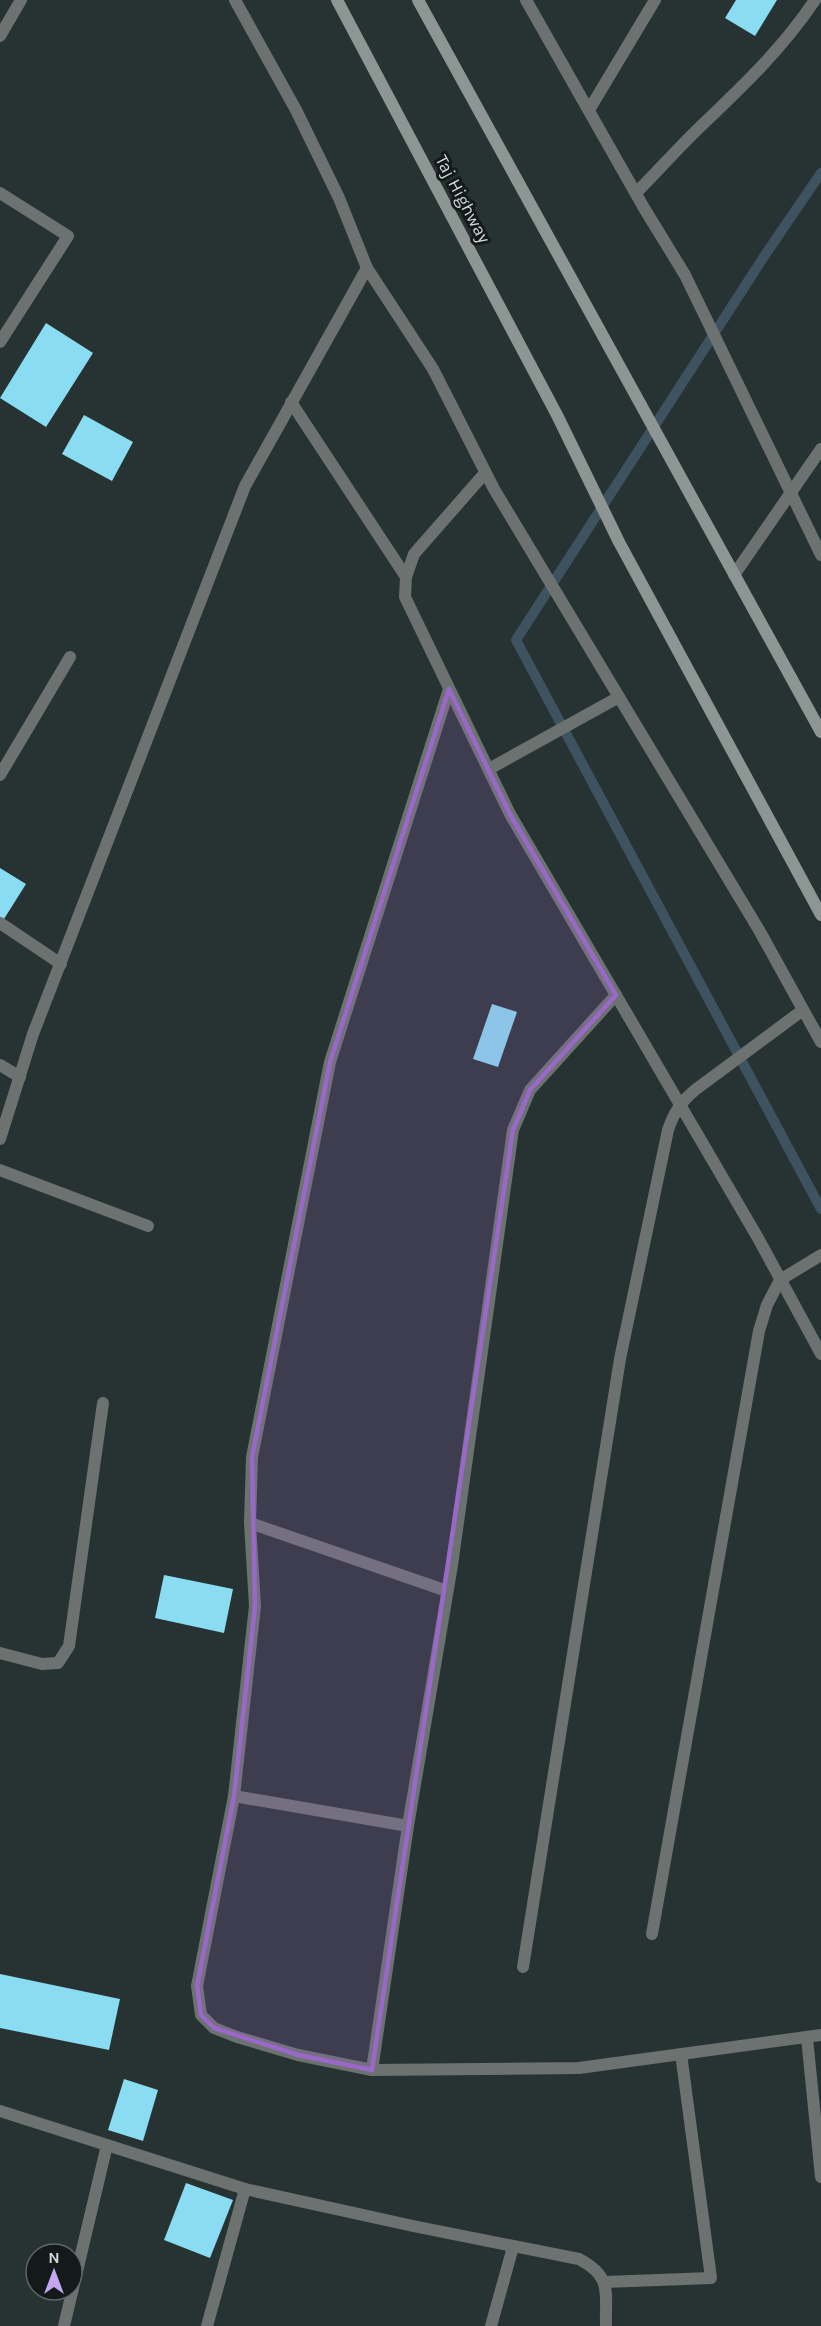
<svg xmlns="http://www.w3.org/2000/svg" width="821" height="2326" viewBox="0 0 821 2326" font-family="Karla,sans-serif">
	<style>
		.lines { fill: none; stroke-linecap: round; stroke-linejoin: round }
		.stream { stroke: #3e5360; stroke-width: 10 }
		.building { fill: #8adcf2 }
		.service { stroke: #6c7270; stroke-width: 12 }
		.minor { stroke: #6c7270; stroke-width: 12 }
		.tertiary { stroke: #6c7270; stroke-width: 12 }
		.secondary { stroke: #8d9693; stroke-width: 12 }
		.marked { fill: #9968c8; fill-opacity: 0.2; stroke: #9968c8; stroke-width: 4.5; stroke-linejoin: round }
		.labels { text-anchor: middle; stroke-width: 6; stroke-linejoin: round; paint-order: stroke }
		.street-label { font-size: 18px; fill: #d0d8d8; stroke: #141a1a }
	</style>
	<rect width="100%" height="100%" fill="#273333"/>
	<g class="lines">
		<polyline class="stream" points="821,173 765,255 516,640 821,1209"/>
	</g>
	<g class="building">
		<polygon points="736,0 777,0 755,36 725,18"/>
		<polygon points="46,323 93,353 46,427 0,398"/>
		<polygon points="84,415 133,442 112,481 62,454"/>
		<polygon points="0,868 26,884 4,919 0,917"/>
		<polygon points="492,1004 517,1012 498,1067 473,1059"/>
		<polygon points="164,1575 233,1589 224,1633 155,1618"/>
		<polygon points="0,1974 120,1999 109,2050 0,2028"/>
		<polygon points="124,2079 158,2090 143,2141 108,2130"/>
		<polygon points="186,2183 233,2200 210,2258 164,2240"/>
	</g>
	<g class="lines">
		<polyline class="service" points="526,0 644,208 685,275 821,555"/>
		<g class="minor">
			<polyline points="0,36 21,0"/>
			<polyline points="589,110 655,0"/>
			<polyline points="0,193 68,236 0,342"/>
			<path d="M 636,193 C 658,171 678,148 700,127 C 742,87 783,48 815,0"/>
			<polyline points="291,402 406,577"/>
			<polyline points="485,473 414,554 406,577 405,597 510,814 758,1238 821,1354"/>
			<polyline points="449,689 330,1062 252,1457 250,1523 255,1606 234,1796 197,1986 201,2015 214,2028 237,2037 298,2055 372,2070 579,2068 821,2035"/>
			<polyline points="489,769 619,697"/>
			<polyline points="0,775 70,657"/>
			<polyline points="0,923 61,964"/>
			<polyline points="0,1065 20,1077"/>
			<polyline points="0,1139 33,1034 245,486 367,268"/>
			<polyline points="0,1170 148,1226"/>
			<polyline points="250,1523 447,1591"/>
			<polyline points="0,1653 42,1664 58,1663 69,1646 103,1403"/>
			<polyline points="234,1796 408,1826"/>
			<polyline points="652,1934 759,1331 767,1305 780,1280 821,1255"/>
			<path d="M 523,1967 L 620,1359 L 668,1130 C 674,1112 681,1102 695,1090 L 803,1010"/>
			<polyline points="807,2038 821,2177"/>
			<polyline points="372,2070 408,1826 452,1565 513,1130 530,1090 616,995"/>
			<path d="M 0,2111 L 245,2189 L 413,2226 L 579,2259 C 613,2277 605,2292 606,2326"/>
			<polyline points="605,2282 711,2278 681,2054"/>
			<polyline points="64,2326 107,2145"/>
			<polyline points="207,2326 245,2189"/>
			<polyline points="491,2326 513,2247"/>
		</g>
		<g class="tertiary">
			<polyline points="235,0 296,110 339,198 367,268 433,369 494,489 759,930 821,1042"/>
			<polyline points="734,575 821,449"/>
		</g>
		<g class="secondary">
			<polyline points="337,0 557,415 619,542 821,915"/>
			<polyline points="418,0 821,732"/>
		</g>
	</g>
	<path class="marked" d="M 449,689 L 510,814 L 616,995 L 530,1090 L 513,1130 L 372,2070 L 298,2055 L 214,2028 L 201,2015 L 197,1986 L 234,1796 L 255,1606 L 252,1457 L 330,1062 Z"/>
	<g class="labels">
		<g class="street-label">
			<text transform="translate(463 199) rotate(62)" y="6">Taj Highway</text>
		</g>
	</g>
	<g transform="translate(54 2272)"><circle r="28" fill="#141a1a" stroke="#5f6666" stroke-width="1.5"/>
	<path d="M0-4.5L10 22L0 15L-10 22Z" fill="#c5a7f1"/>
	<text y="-9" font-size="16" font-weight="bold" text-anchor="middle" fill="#d0d8d8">N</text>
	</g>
</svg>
